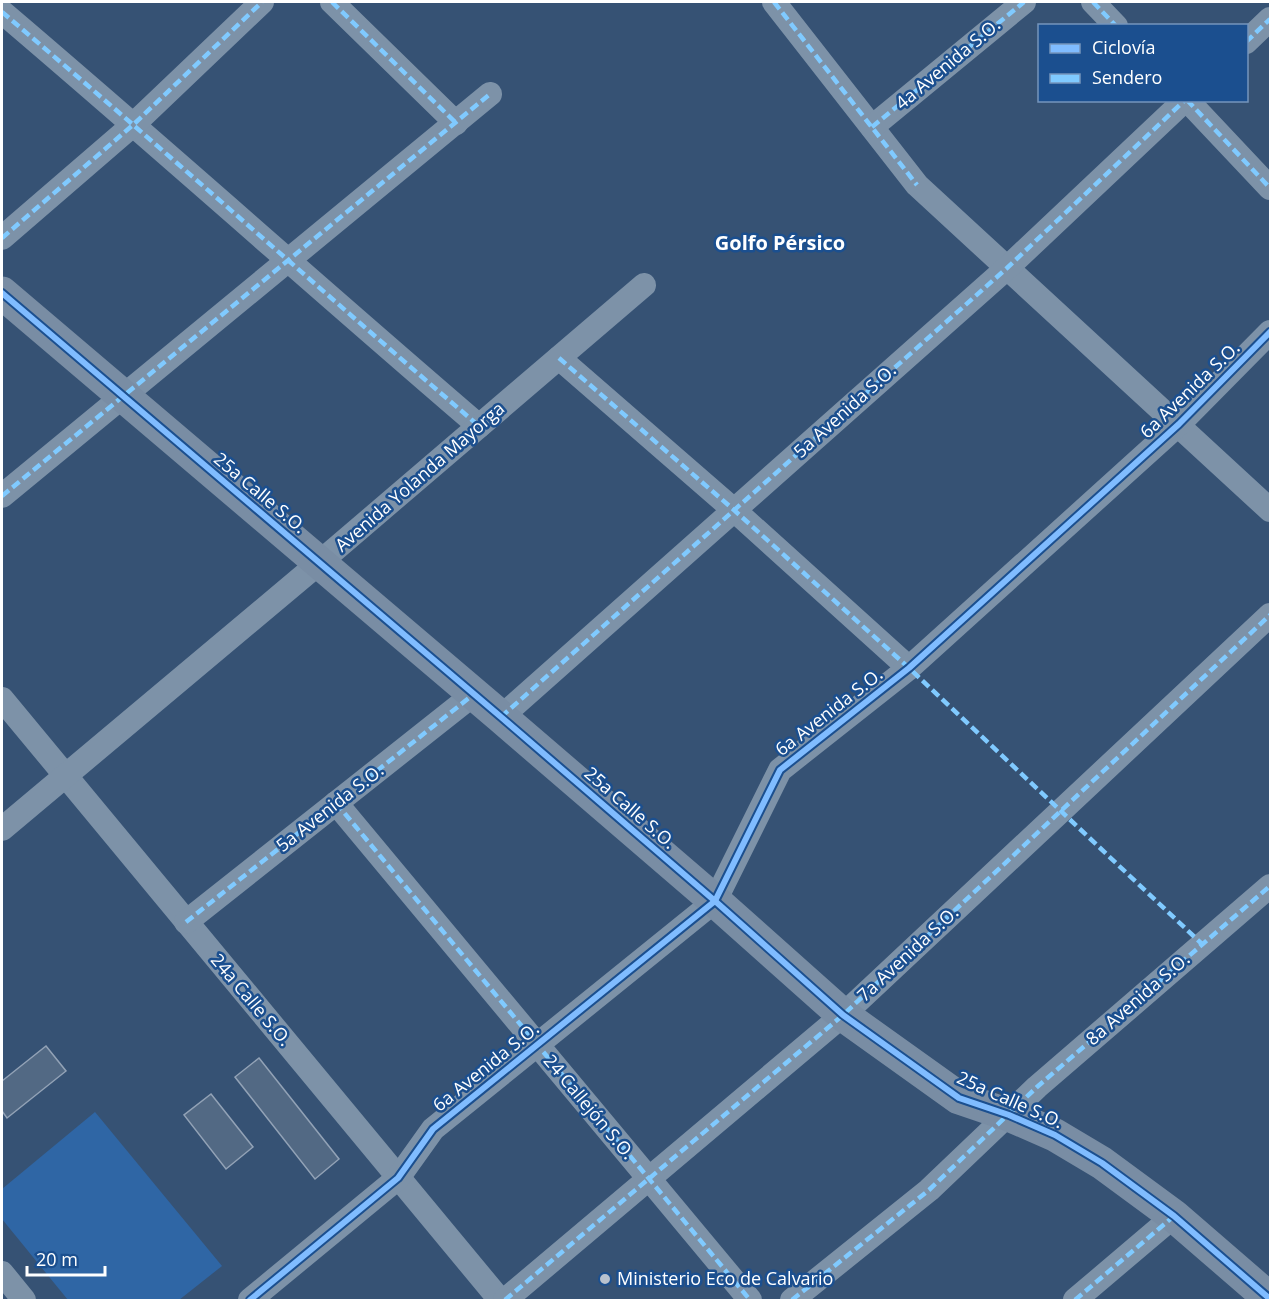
<svg xmlns="http://www.w3.org/2000/svg" width="1272" height="1302" viewBox="0 0 1272 1302" font-family="'Open Sans',sans-serif">
	<style>
		.green { fill: #2f66a5 }
		.building { fill: #526984; stroke: #92a2b6; stroke-width: 1.5 }
		.lines { fill: none; stroke-linecap: round; stroke-linejoin: round }
		.street { stroke: #7d92a8; stroke-width: 24 }
		.secondary { stroke: #798da4; stroke-width: 33 }
		.quiet { stroke: #80caff; stroke-width: 4.5; stroke-dasharray: 9 4.5; stroke-linecap: butt }
		.cycleway-casing { stroke: #1b4f8f; stroke-width: 10 }
		.cycleway { stroke: #80bcff; stroke-width: 6 }
		.poi-dot { fill: #b9c2ce; stroke: #1b4f8f; stroke-width: 2 }
		.labels { text-anchor: middle; stroke-width: 5; stroke-linejoin: round; paint-order: stroke }
		.street-label { font-size: 18px; fill: #fff; stroke: #1b4f8f }
		.poi-label { font-size: 18px; fill: #fff; stroke: #1b4f8f; text-anchor: start }
		.neighbourhood-label { font-size: 20px; font-weight: bold; fill: #fff; stroke: #1b4f8f }
	</style>
	<rect width="100%" height="100%" fill="#365274"/>
	<polygon class="green" points="95,1112 222,1266 179,1300 68,1300 2,1219 2,1189"/>
	<g class="building">
		<polygon points="46,1046 66,1071 7,1118 2,1111 2,1081"/>
		<polygon points="259,1058 339,1159 315,1179 235,1077"/>
		<polygon points="211,1094 253,1147 226,1169 184,1115"/>
	</g>
	<g class="lines">
		<g class="street">
			<polyline points="332,2 456,123"/>
			<polyline points="774,2 917,185 1270,510"/>
			<polyline points="1093,2 1116,26"/>
			<path d="M 2,12 C 162,148 319,289 479,426"/>
			<polyline points="1246,42 1270,19"/>
			<polyline points="1187,100 1270,188"/>
			<polyline points="872,127 1024,2"/>
			<polyline points="2,238 134,124 262,2"/>
			<polyline points="559,358 734,510 909,668"/>
			<polyline points="2,496 490,94"/>
			<polyline points="2,699 500,1300"/>
			<polyline points="501,717 1007,268 1185,100"/>
			<polyline points="336,803 750,1300"/>
			<polyline points="2,829 319,563 644,285"/>
			<polyline points="186,922 474,694"/>
			<polyline points="2,1273 24,1300"/>
			<polyline points="250,1300 398,1178 433,1129 715,901 780,770 909,668 1179,424 1270,332"/>
			<polyline points="505,1300 843,1015 1270,615"/>
			<polyline points="792,1300 929,1190 1037,1087 1270,886"/>
			<polyline points="1075,1300 1174,1216"/>
		</g>
		<polyline class="secondary" points="2,293 501,717 715,901 843,1015 959,1098 1009,1115 1055,1135 1102,1163 1174,1216 1270,1299"/>
		<g class="quiet">
			<polyline points="332,2 456,123"/>
			<polyline points="774,2 917,185"/>
			<polyline points="1093,2 1116,26"/>
			<path d="M 2,12 C 162,148 319,289 479,426"/>
			<polyline points="1246,42 1270,19"/>
			<polyline points="1187,100 1270,188"/>
			<polyline points="872,127 1024,2"/>
			<polyline points="2,238 134,124 262,2"/>
			<polyline points="559,358 734,510 909,668 1202,944"/>
			<polyline points="2,496 490,94"/>
			<polyline points="501,717 1007,268 1185,100"/>
			<polyline points="336,803 750,1300"/>
			<polyline points="186,922 474,694"/>
			<polyline points="505,1300 843,1015 1270,615"/>
			<polyline points="792,1300 929,1190 1037,1087 1270,886"/>
			<polyline points="1075,1300 1174,1216"/>
		</g>
		<defs>
			<g id="cycleway">
				<polyline points="2,293 501,717 715,901 843,1015 959,1098 1009,1115 1055,1135 1102,1163 1174,1216 1270,1299"/>
				<polyline points="250,1300 398,1178 433,1129 715,901 780,770 909,668 1179,424 1270,332"/>
			</g>
		</defs>
		<use href="#cycleway" class="cycleway-casing"/>
		<use href="#cycleway" class="cycleway"/>
	</g>
	<circle class="poi-dot" cx="605" cy="1279" r="6"/>
	<g class="labels">
		<g class="street-label">
			<text transform="translate(948 64) rotate(-40)" y="6">4a Avenida S.O.</text>
			<text transform="translate(1190 390) rotate(-44)" y="6">6a Avenida S.O.</text>
			<text transform="translate(845 411) rotate(-42)" y="6">5a Avenida S.O.</text>
			<text transform="translate(420 477) rotate(-41)" y="6">Avenida Yolanda Mayorga</text>
			<text transform="translate(260 493) rotate(40)" y="6">25a Calle S.O.</text>
			<text transform="translate(829 712) rotate(-38)" y="6">6a Avenida S.O.</text>
			<text transform="translate(330 808) rotate(-38)" y="6">5a Avenida S.O.</text>
			<text transform="translate(630 808) rotate(41)" y="6">25a Calle S.O.</text>
			<text transform="translate(908 954) rotate(-43)" y="6">7a Avenida S.O.</text>
			<text transform="translate(1138 999) rotate(-41)" y="6">8a Avenida S.O.</text>
			<text transform="translate(251 1000) rotate(50)" y="6">24a Calle S.O.</text>
			<text transform="translate(486 1067) rotate(-39)" y="6">6a Avenida S.O.</text>
			<text transform="translate(1010 1100) rotate(24)" y="6">25a Calle S.O.</text>
			<text transform="translate(589 1107) rotate(50)" y="6">24 Callejón S.O.</text>
		</g>
		<g class="poi-label">
			<text x="617" y="1285">Ministerio Eco de Calvario</text>
		</g>
		<g class="neighbourhood-label">
			<text x="780" y="250">Golfo Pérsico</text>
		</g>
	</g>
	<rect width="1272" height="1302" fill="none" stroke="#ffffff" stroke-width="6"/>
	<rect x="1038" y="24" width="210" height="78" fill="#1b4f8f" stroke="#7695bc" stroke-width="1.5"/>
	<rect x="1050" y="44" width="30" height="9" fill="#80bcff" stroke="#7695bc" stroke-width="1.5"/>
	<text x="1092" y="54" font-size="18" fill="#ffffff">Ciclovía</text>
	<rect x="1050" y="74" width="30" height="9" fill="#80caff" stroke="#7695bc" stroke-width="1.5"/>
	<text x="1092" y="84" font-size="18" fill="#ffffff">Sendero</text>
	<path d="M27 1266v9h78v-9" fill="none" stroke="#ffffff" stroke-width="3"/>
	<text x="36" y="1266" font-size="18" fill="#ffffff" stroke="#1b4f8f" stroke-width="4.5" paint-order="stroke">20 m</text>
</svg>
